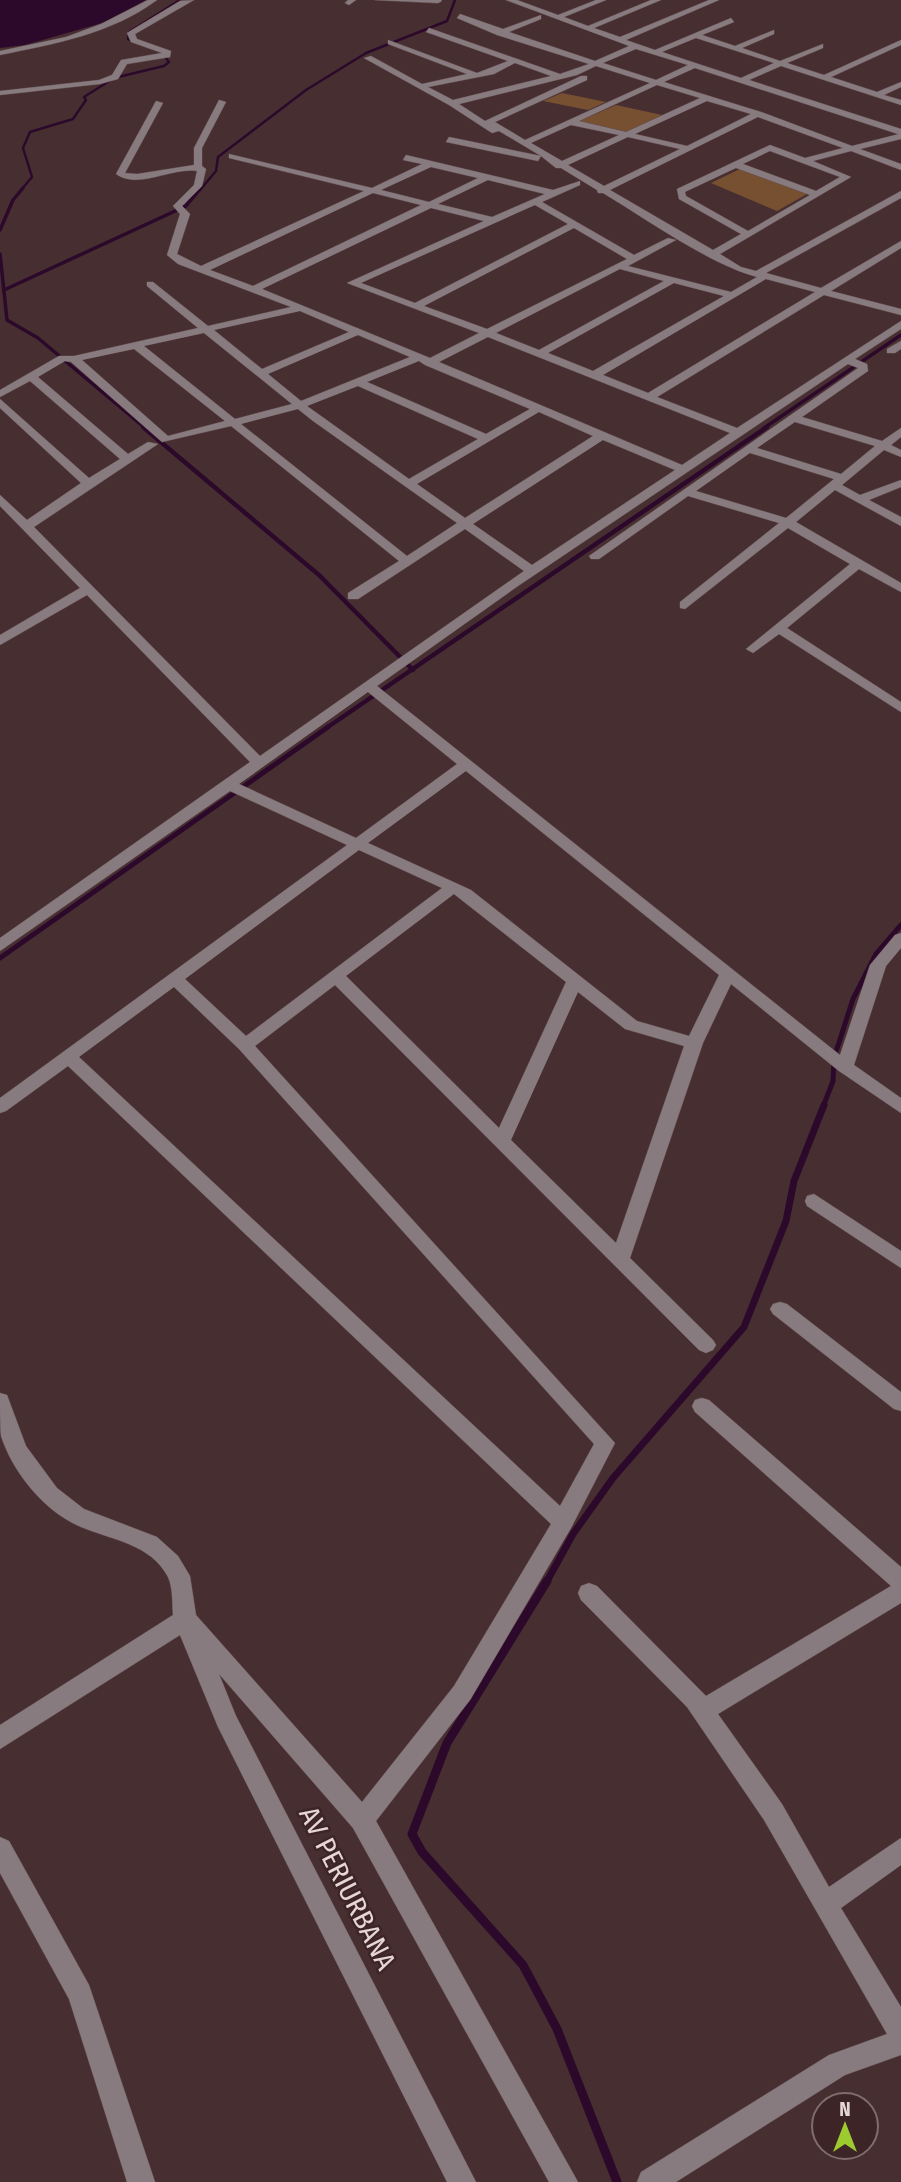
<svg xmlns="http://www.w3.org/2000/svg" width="901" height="2182" viewBox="0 0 901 2182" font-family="'Fira Sans Condensed',sans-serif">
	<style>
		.green { fill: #775032 }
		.water { fill: #2c092b }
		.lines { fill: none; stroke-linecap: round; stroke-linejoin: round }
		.stream-far5 { stroke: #2c092b; stroke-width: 2.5 }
		.stream-far4 { stroke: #2c092b; stroke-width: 3.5 }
		.stream-far3 { stroke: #2c092b; stroke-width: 4.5 }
		.stream-far2 { stroke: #2c092b; stroke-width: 5 }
		.stream-far1 { stroke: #2c092b; stroke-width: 7 }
		.stream { stroke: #2c092b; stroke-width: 9 }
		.minor-casing { stroke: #644d4f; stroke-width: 1 }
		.minor { fill: #877b80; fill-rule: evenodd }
		.labels { text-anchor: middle; stroke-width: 5; stroke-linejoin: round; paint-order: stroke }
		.near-street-label { font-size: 28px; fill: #e7d6d7; stroke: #3d2527 }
	</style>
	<rect width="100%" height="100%" fill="#472f31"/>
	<g class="green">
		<polygon points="562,93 606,102 588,110 543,101"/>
		<polygon points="616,105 662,115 626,132 579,121"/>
		<polygon points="742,168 807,194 777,211 711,183"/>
	</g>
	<polygon class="water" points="0,0 146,0 109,21 25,45 0,48"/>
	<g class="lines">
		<g class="stream-far5">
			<polyline points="138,43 128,39 129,32 180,0"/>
			<polyline points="21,190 32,177 23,148 30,132 73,119 86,100 84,97 114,78 164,66 169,62 161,52"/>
			<polyline points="200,190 216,171 218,157 306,90 366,53 447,21 455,0"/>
		</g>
		<g class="stream-far4">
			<polyline points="0,230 13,200 23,188"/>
			<polyline points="0,254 7,320 38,338 145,428"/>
			<polyline points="4,290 186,206 201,188"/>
			<polyline points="764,428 901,335"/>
		</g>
		<g class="stream-far3">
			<polyline points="143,427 319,575 413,670"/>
			<polyline points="325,729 767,427"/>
		</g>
		<g class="stream-far2">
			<polyline points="0,958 328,727"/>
			<polyline points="823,1107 833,1081 834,1058 853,999 876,954 901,925"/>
		</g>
		<polyline class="stream-far1" points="546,1583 573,1534 613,1478 744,1327 786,1221 794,1181 824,1105"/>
		<polyline class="stream" points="547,1581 447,1743 412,1834 422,1852 523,1965 557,2029 617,2182"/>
		<defs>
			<g id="minor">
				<path d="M 148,0 L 157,0 C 111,34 54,44 0,55 L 0,51 L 66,37 L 101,24 Z"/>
				<polygon points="194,0 135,34 137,39 171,51 170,57 127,64 118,79 100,84 0,95 0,91 99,80 112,75 121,60 162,53 131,42 127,33 180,1"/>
				<polygon points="348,0 356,0 349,5 345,3"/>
				<polygon points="375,0 441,0 442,1 438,3"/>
				<path d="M 506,0 L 517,0 L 558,15 L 596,0 L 606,0 L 564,17 L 588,26 L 651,0 L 661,0 L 594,28 L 620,37 L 709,0 L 719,0 L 626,40 L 655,50 L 731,18 L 734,22 L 702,35 L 735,46 L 774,30 L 774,34 L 742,48 L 780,61 L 823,44 L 823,48 L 787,63 L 824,75 L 901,40 L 901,45 L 831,77 L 877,92 L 901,82 L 901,87 L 884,95 L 901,100 L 901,105 L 781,66 L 749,80 L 901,129 L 901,139 L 860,149 L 901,164 L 901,170 L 851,151 L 813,161 L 851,177 L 720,254 L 741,267 L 756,271 L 901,191 L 901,198 L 766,273 L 821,288 L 901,241 L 901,248 L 831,291 L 901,309 L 901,315 L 824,295 L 657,397 L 737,428 L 901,321 L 901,329 L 855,359 L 867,364 L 868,371 L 802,417 L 882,441 L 901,428 L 901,437 L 891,445 L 901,450 L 901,457 L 884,450 L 842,485 L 860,495 L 901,480 L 901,487 L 869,500 L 901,517 L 901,526 L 835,490 L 796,522 L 901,583 L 901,592 L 859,569 L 787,628 L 901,702 L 901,712 L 779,634 L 753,653 L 746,649 L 850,564 L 788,528 L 685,609 L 680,608 L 680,602 L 779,523 L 688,496 L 599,559 L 591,559 L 589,556 L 858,368 L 848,364 L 518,586 L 377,686 L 840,1055 L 870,965 L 895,935 L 901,933 L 901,948 L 886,966 L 854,1065 L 901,1098 L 901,1113 L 839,1071 L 731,984 L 703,1043 L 630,1258 L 713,1340 L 716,1345 L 713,1350 L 706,1353 L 699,1350 L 335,985 L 255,1046 L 615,1443 L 571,1528 L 470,1700 L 376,1821 L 578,2182 L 549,2182 L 353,1828 L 219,1674 L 236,1716 L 476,2182 L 447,2182 L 218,1727 L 180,1635 L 0,1749 L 0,1725 L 173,1615 C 172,1603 173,1588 168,1577 C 151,1544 112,1540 81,1527 C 45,1512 13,1473 1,1436 C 0,1424 0,1406 0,1393 L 7,1395 L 26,1446 L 57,1488 L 84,1509 L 157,1537 L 178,1556 L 190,1576 L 196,1615 L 362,1802 L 454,1686 L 551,1524 L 68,1066 L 6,1111 L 0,1113 L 0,1098 L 347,845 L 230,791 L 0,951 L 0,938 L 250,762 L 87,595 L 0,645 L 0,635 L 80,588 L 0,506 L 0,495 L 27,520 L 81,483 L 0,408 L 0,399 L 89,478 L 120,459 L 30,381 L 0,397 L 0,390 L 59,356 L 74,356 L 198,328 L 147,286 L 147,282 L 153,282 L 208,326 L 291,307 L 178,264 L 167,255 L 180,214 L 173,206 L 194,185 L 197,171 C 171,167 139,190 116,174 L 156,101 L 163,103 L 125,173 L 137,174 L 194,165 L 194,148 L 219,100 L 226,102 L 202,148 L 202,166 L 206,169 L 202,186 L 182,206 L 190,214 L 177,254 L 201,266 L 364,191 L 229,158 L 229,154 L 372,188 L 422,164 L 403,160 L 406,155 L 553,190 L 580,181 L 580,185 L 542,202 L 634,255 L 668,238 L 676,240 L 628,266 L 731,292 L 757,277 C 709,264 648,220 603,193 L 598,193 L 597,190 L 561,168 L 556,168 L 541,156 L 538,161 L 446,142 L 449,137 L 541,156 L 499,131 L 492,133 L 449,105 L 364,58 L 371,56 L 422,84 L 467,74 L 388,44 L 388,40 L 477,73 L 508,61 L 426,32 L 429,28 L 560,74 L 589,64 L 497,35 L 457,18 L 460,14 L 503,29 L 541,15 L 541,19 L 509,32 L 595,61 L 629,46 ZM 696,38 L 774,63 L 741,78 L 662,52 ZM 636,49 L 688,65 L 656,80 L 603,63 ZM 515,63 L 551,76 L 453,100 L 428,87 L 494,74 ZM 596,66 L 650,83 L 525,140 L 495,122 L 587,80 L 587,76 L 581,76 L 485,121 L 459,104 L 577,75 ZM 695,68 L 898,134 L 899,134 L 852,146 L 761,112 L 664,82 ZM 657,85 L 700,98 L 626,132 L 579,121 ZM 707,101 L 751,114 L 687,146 L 635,134 ZM 758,117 L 843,148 L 805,158 L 770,145 L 677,189 L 679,199 L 741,234 L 713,250 L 610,190 ZM 571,125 L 619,135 L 562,161 L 531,143 ZM 628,137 L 680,149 L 604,186 L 568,165 ZM 770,151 L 840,177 L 816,191 L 743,164 ZM 431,167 L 478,178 L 429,202 L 381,190 ZM 736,168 L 810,195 L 748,231 L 686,196 L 685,192 ZM 488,180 L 545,194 L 492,217 L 438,204 ZM 373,193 L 421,205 L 253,286 L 210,270 ZM 535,205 L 568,224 L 415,303 L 361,283 ZM 431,208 L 484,221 L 347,283 L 479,333 L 430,358 L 262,289 ZM 574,228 L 627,259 L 487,329 L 424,306 ZM 620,269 L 664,281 L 539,350 L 496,333 ZM 766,279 L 815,292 L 648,393 L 603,375 ZM 674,283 L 724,296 L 593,371 L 548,353 ZM 300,311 L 349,332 L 262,369 L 214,330 ZM 204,333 L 292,404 L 235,419 L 144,346 ZM 358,335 L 410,357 L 301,401 L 268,374 ZM 488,337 L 730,433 L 682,465 L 439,362 ZM 134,349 L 225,421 L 168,436 L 82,360 ZM 65,361 L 71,362 L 162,442 L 231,426 L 399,561 L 348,593 L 348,599 L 358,599 L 465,529 L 524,571 L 260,756 L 34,527 L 158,444 L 148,442 L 128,454 L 38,377 ZM 419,361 L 425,365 L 530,409 L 486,434 L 367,382 ZM 358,386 L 478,439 L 409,479 L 307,406 ZM 298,409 L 313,421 L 457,523 L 407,556 L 241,424 ZM 539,412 L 593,436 L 465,518 L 417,484 ZM 795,422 L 875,446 L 841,474 L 757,448 ZM 603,440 L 675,470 L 532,565 L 473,524 ZM 750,453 L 834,479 L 786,518 L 696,491 ZM 368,692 L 457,764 L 356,838 L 239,784 ZM 466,771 L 719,975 L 689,1036 L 637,1021 L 471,890 L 368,843 ZM 359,850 L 442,888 L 246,1036 L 185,979 ZM 454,894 L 566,982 L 499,1128 L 346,976 ZM 174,987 L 239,1049 L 594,1444 L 560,1506 L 79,1057 ZM 578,992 L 625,1029 L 684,1046 L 616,1243 L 511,1140 Z"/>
				<polygon points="901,341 901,349 895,353 887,353 887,349"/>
				<polygon points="814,1194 901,1251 901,1268 807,1206 805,1201 807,1196"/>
				<polygon points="780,1302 787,1304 901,1392 901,1411 894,1409 773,1314 770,1309 773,1304"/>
				<polygon points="702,1398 709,1400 901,1567 901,1603 718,1714 782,1804 829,1887 901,1838 901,1865 841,1908 901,2007 901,2055 845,2075 676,2182 637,2182 641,2172 829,2055 887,2034 764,1820 687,1707 581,1600 578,1593 581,1586 589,1583 597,1586 706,1696 891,1586 695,1412 692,1406 695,1400"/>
				<polygon points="0,1837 9,1841 89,1985 155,2182 127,2182 69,1999 0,1873"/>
			</g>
		</defs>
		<use href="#minor" class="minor-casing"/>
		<use href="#minor" class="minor"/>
	</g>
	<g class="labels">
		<g class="near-street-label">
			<text transform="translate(348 1888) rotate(63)" y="10">AV PERIURBANA</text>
		</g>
	</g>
	<g transform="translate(845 2126)"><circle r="33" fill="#3d2527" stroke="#816c6d" stroke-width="2"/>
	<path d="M0-5L12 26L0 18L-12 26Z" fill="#9dca2f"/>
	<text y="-10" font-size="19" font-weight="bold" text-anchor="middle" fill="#e7d6d7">N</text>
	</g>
</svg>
